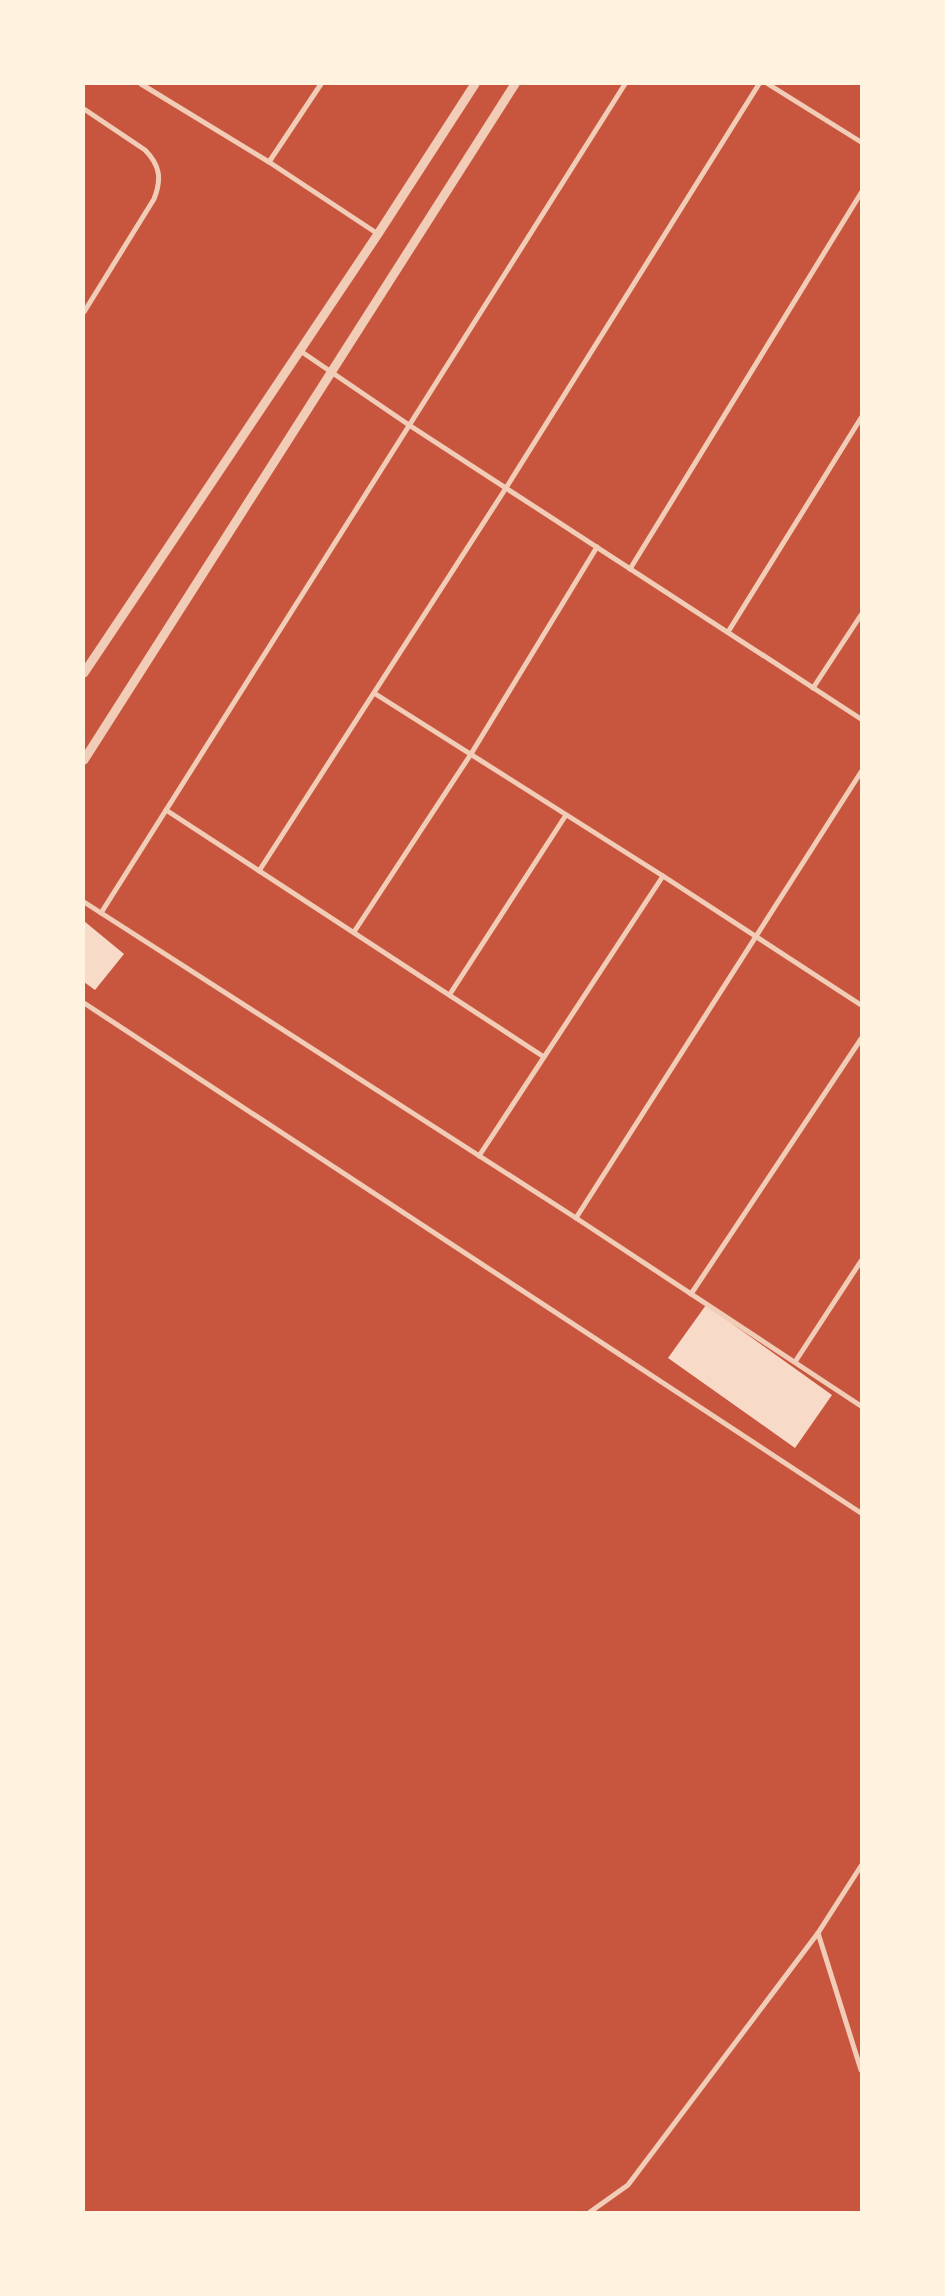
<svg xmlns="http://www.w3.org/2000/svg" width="945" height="2296" viewBox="0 0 945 2296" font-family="'Work Sans',sans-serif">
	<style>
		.building { fill: #f7dbc8 }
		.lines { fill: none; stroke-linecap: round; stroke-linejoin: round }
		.minor { stroke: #f1ccb7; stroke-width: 5 }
		.tertiary { stroke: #f1ccb7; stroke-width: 9 }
	</style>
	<rect width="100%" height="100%" fill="#c8553d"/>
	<g class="building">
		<polygon points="84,921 124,954 95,990 84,982"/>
		<polygon points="706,1305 832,1395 795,1448 668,1358"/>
	</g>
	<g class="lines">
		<g class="minor">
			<polyline points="141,84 269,162 378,234"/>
			<polyline points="768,84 861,142"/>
			<path d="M 84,109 L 145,150 C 160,165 162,179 154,199 L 84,312"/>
			<polyline points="269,162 321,84"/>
			<polyline points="299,350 409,425 861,719"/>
			<polyline points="630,569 861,193"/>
			<polyline points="728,632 861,418"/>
			<polyline points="813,688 861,615"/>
			<polyline points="374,693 663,876 861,1005"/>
			<polyline points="166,810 544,1057"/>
			<polyline points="259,871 506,488 759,84"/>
			<polyline points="84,902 576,1218 861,1406"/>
			<polyline points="101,913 625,84"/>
			<polyline points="354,932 471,754 597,547"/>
			<polyline points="450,994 566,815"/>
			<polyline points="84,1003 861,1513"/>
			<polyline points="479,1156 663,876"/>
			<polyline points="576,1218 861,772"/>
			<polyline points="691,1294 861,1039"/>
			<polyline points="795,1362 861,1261"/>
			<polyline points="818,1933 861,2070"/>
			<polyline points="590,2212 628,2185 818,1933 861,1866"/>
		</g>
		<g class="tertiary">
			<polyline points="84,673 378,234 475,84"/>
			<polyline points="84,760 515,84"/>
		</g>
	</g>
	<rect width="945" height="2296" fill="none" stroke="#fff3e0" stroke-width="170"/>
</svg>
